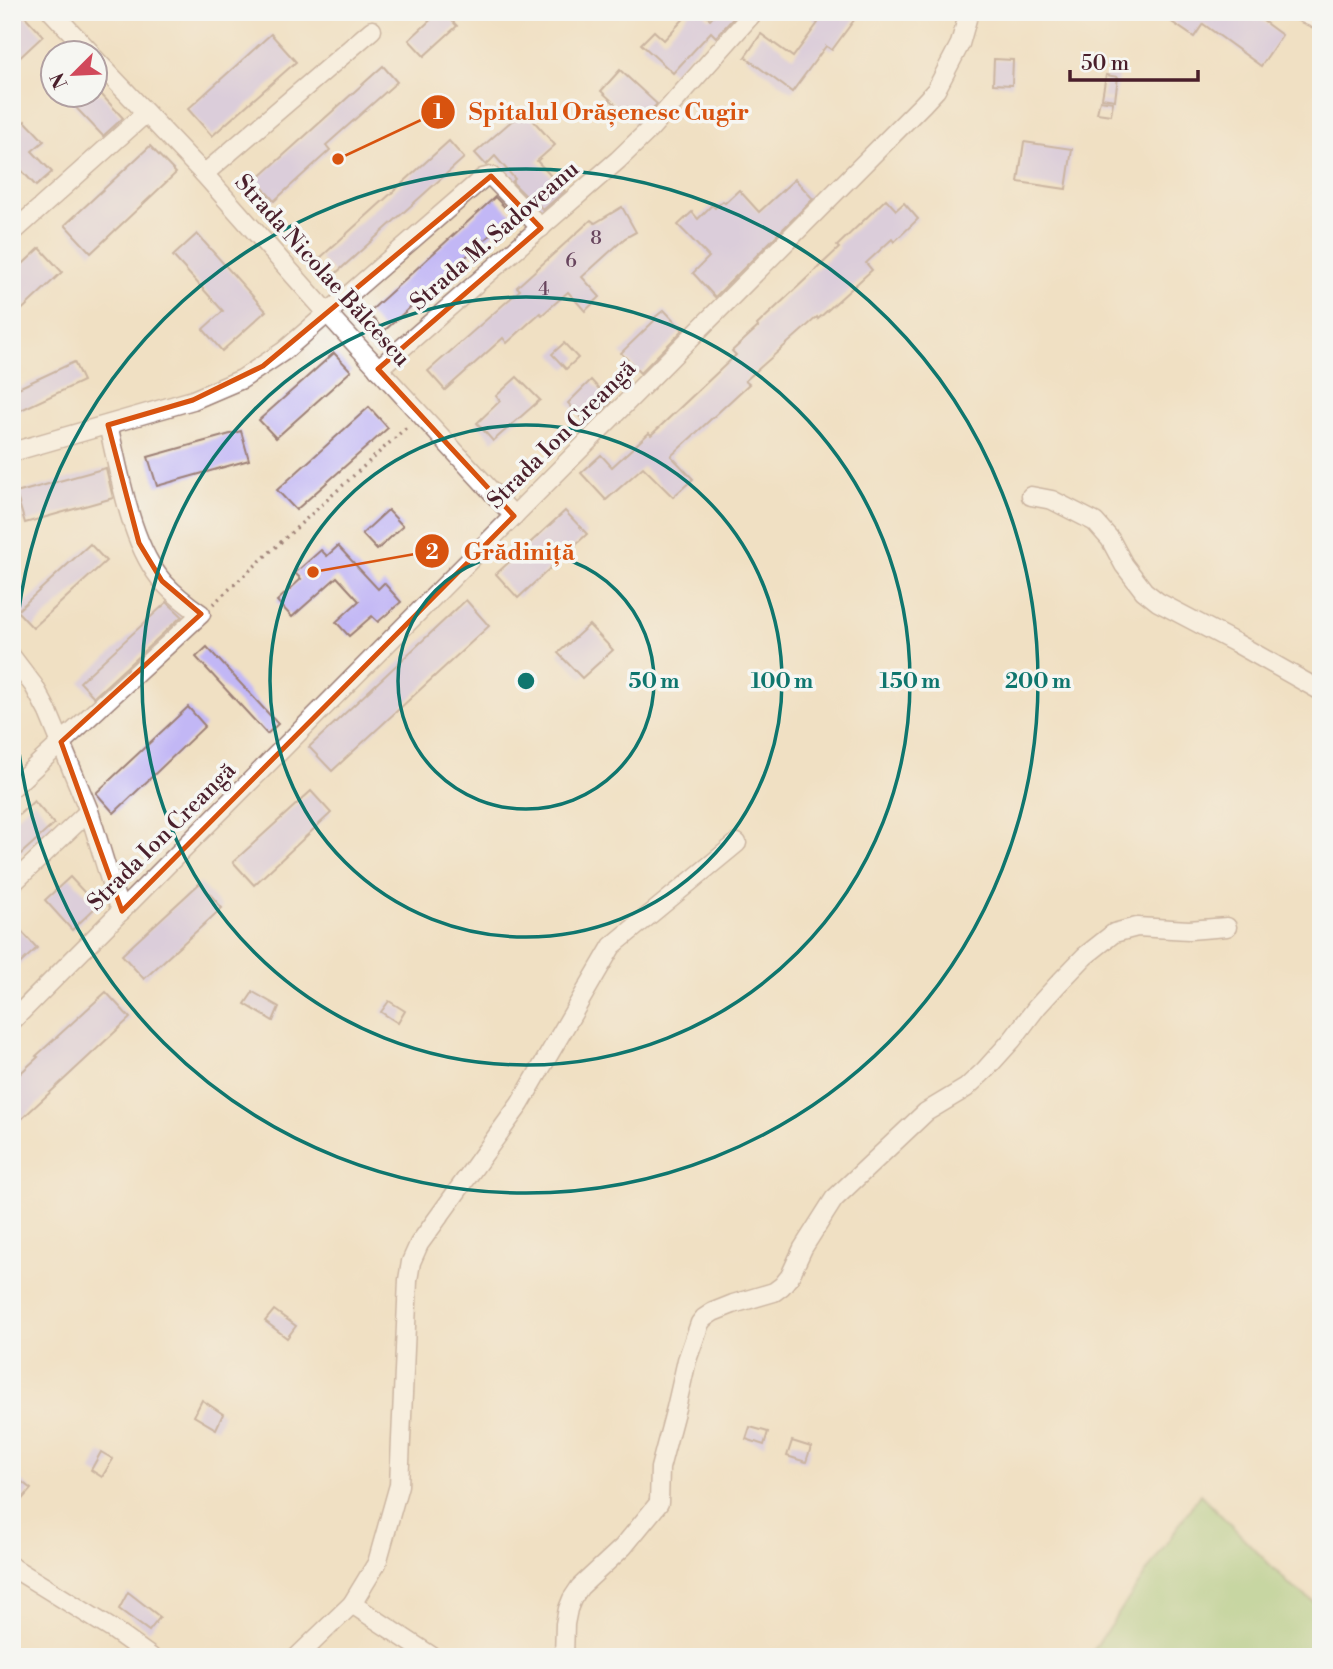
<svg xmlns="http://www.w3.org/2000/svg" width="1333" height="1669" viewBox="0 0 1333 1669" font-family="'Libre Bodoni',serif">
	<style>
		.green { fill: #96c97a; stroke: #707452; stroke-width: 2 }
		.building { fill: #c2b7f5 }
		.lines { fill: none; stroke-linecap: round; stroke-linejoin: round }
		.minor-casing { stroke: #9d8077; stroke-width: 21 }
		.path { stroke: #9d8077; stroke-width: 3.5; stroke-dasharray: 2 5; stroke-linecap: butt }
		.minor { stroke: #fff; stroke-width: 18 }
		.marked { fill: none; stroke: #d8530f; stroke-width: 5; stroke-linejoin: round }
		.ring { fill: none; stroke: #0f766e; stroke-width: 3.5 }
		.labels { text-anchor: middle; stroke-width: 7; stroke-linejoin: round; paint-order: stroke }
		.number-label { font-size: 19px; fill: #68455e }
		.street-label { font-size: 23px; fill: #4a1f2b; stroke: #f6f6f2 }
		.centre { fill: #0f766e; stroke: #f6f6f2; stroke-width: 3.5 }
		.ring-label { font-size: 21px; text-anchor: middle; font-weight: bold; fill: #0f766e; stroke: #f6f6f2; stroke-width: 7; stroke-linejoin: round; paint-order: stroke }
		.leader { fill: none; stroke: #d8530f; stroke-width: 2.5 }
		.callout-dot { fill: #d8530f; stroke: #f6f6f2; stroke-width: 2.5 }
		.mark-label { font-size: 21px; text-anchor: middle; font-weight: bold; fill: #fff }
		.callout-label { font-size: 24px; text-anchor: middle; font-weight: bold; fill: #d8530f; stroke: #f6f6f2; stroke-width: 7; stroke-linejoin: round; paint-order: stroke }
	</style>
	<rect width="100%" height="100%" fill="#f6f6f2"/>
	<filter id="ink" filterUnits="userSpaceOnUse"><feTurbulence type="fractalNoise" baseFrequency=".0143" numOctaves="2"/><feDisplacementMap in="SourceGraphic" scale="14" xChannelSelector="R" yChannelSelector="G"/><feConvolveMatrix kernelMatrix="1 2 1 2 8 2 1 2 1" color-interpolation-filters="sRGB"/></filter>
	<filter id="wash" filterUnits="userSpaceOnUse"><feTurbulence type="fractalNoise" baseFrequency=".00686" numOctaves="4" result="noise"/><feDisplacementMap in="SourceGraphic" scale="28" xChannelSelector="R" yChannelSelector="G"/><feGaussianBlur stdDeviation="1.57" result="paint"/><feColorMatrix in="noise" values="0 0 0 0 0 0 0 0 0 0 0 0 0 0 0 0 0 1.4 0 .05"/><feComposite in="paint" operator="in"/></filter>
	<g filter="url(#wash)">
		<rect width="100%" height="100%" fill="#f0e0c3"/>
		<polygon class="green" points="1200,1494 1290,1585 1321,1607 1321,1657 1089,1657"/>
		<g id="blocks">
			<g class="building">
				<polygon points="21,12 43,36 12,65 12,20"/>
				<polygon points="439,12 444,12 457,26 424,56 409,40"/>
				<polygon points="690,12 703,12 710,19 716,12 739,12 716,37 711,32 673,73 641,44 654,31 664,40"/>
				<polygon points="803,12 860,12 832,50 826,46 792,92 745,57 761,34 793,57 818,23"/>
				<polygon points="1157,12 1251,12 1282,35 1261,66 1203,24 1194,37"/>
				<polygon points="271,34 296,62 212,136 188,109"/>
				<polygon points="994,59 1013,60 1012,85 993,84"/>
				<polygon points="383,66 397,82 326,145 330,150 274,201 256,180"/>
				<polygon points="620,70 657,104 638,125 601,91"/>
				<polygon points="1106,75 1118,77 1115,100 1102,98"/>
				<polygon points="63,94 101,94 123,118 103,136"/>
				<polygon points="1100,100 1113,102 1111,115 1097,113"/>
				<polygon points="524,110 555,145 537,161 565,191 543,210 532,197 529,199 512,182 515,179 495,156 486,165 475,153"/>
				<polygon points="12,112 23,123 25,121 44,141 32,151 52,172 36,186 12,160"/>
				<polygon points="449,141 464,158 335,274 320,258"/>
				<polygon points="1024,142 1072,149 1066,189 1018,182"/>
				<polygon points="150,146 176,173 91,253 65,225"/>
				<polygon points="795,179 813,199 715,297 693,273 709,257 678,225 692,212 698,219 712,205 715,208 723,201 725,203 739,190 759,212"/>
				<polygon points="495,197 512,215 384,331 368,313"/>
				<polygon points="886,199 896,210 904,203 918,219 894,242 892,239 866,263 872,270 818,319 817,317 745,381 749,384 671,456 693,479 673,497 643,467 606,500 581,473 601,455 612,467 649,433 651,435 736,355 732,351 758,327 757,325 839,248 837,246"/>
				<polygon points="622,207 636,232 625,238 582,277 600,297 585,311 568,292 542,315 540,313 507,343 503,338 445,390 428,371 520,290 517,287 591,220 595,223"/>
				<polygon points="197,234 266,311 222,351 203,329 223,311 173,256"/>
				<polygon points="40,248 62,272 12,319 12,274"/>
				<polygon points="664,310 683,330 640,373 621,353 655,320 654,318"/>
				<polygon points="564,343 578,358 566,369 552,354"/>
				<polygon points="334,353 351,371 276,438 259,420"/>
				<polygon points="74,362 83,381 19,411 12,397 12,391"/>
				<polygon points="517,377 540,400 493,441 477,423 500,401 496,396"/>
				<polygon points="591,380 611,402 588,425 568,403"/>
				<polygon points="369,407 388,428 296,510 277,490"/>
				<polygon points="241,431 249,460 157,486 148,457"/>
				<polygon points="106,468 113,498 25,523 16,493"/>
				<polygon points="388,510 403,526 377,550 362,534"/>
				<polygon points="565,511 587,534 518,598 496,574"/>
				<polygon points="90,544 106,561 33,628 17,611"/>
				<polygon points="338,546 378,589 384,583 401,602 378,622 372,616 349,636 336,622 359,601 337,577 292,617 277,601 301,579 295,573 321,550 327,556"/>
				<polygon points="466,600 489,626 332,771 309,747"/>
				<polygon points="167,602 182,616 94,697 80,682"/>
				<polygon points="589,625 613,650 582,678 558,653"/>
				<polygon points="207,647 278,724 267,734 196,657"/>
				<polygon points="188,707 205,726 114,813 96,793"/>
				<polygon points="311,791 331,813 254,885 233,862"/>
				<polygon points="34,801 54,824 12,862 12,821"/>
				<polygon points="70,877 97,906 72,930 45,900"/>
				<polygon points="200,883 222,908 144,979 122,955"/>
				<polygon points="12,921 37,948 12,971"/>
				<polygon points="106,992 130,1018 12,1128 12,1081 38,1057 36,1056"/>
				<polygon points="253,992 279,1007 273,1021 245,1004"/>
				<polygon points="389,1001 405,1011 398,1023 381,1012"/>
				<polygon points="274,1310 296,1326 287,1338 265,1321"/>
				<polygon points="202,1400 223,1414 216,1429 194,1416"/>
				<polygon points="750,1427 768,1432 764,1445 746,1439"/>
				<polygon points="792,1441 811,1447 806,1462 787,1456"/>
				<polygon points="101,1452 113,1459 102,1477 91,1470"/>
				<polygon points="12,1474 31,1489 12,1511"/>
				<polygon points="128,1592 160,1617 149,1631 119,1609"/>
			</g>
		</g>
	</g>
	<g filter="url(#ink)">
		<use href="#blocks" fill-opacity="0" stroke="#9d8077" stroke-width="2"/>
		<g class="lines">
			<defs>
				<g id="minor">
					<polyline points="52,12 90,52"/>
					<polyline points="1301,12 1321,21"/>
					<polyline points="94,58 204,174 328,314 514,516"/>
					<polyline points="204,174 372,30"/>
					<polyline points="12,233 146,113"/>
					<polyline points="378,369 618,160 649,130 754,12"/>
					<polyline points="12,452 193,400 242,379 284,351 483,178 491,176 541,228"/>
					<polyline points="1031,496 1052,500 1095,522 1110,539 1124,565 1144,591 1158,602 1236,643 1321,691"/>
					<polyline points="12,657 34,686 48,712 89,811 115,896 122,911"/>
					<path d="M 12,788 L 201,614 C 188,605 175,595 164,583 C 130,545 120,473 108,425"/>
					<polyline points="12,884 89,811"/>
					<polyline points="12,1021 923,104 936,90 960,44 969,12"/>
					<polyline points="12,1567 112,1629 151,1657"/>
					<polyline points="352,1604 433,1657"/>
					<polyline points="297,1657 352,1604 377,1563 399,1485 408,1280 411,1262 419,1244 520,1104 612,946 737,843"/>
					<polyline points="564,1657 565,1624 568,1609 572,1599 580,1587 623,1547 659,1503 660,1468 676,1408 687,1360 700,1323 704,1318 713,1312 733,1304 774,1292 782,1286 790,1276 803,1248 834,1199 926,1112 966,1088 985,1070 1012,1040 1037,1007 1059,983 1085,956 1114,933 1137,927 1189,930 1227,927"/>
				</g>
			</defs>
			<use href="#minor" class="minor-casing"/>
			<polyline class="path" points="213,604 409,425"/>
			<use href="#minor" class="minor"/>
		</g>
	</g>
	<path d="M0 0H1333V1669H0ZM 491,176 L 541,228 L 378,369 L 514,516 L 122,911 L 61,742 L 201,614 L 162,581 L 139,543 L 108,425 L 193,400 L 263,366 Z" fill="#f0e0c3" fill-opacity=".55" fill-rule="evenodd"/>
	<path class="marked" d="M 491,176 L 541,228 L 378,369 L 514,516 L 122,911 L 61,742 L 201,614 L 162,581 L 139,543 L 108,425 L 193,400 L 263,366 Z"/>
	<g class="ring">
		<circle cx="526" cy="681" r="128"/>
		<circle cx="526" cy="681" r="256"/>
		<circle cx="526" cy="681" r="384"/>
		<circle cx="526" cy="681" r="512"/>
	</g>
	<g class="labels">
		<g class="number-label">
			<text x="596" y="244">8</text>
			<text x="571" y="267">6</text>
			<text x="544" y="295">4</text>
		</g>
		<g class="street-label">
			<text transform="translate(494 235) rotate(-41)" y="8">Strada M. Sadoveanu</text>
			<text transform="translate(323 270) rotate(48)" y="8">Strada Nicolae Bălcescu</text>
			<text transform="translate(561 434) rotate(-45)" y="8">Strada Ion Creangă</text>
			<text transform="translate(161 836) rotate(-45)" y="8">Strada Ion Creangă</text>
		</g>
	</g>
	<circle cx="526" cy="681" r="10" class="centre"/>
	<g class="ring-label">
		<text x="654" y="688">50 m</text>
		<text x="782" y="688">100 m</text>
		<text x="910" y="688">150 m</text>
		<text x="1038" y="688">200 m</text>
	</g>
	<path class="leader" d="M338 159L438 112M313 572L432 551"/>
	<g class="callout-dot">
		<circle cx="338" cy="159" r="7"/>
		<circle cx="313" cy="572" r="7"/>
		<circle cx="438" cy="112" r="18"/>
		<circle cx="432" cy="551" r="18"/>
	</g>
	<g class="mark-label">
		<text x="438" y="119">1</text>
		<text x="432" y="559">2</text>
	</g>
	<g class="callout-label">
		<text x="609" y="120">Spitalul Orășenesc Cugir</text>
		<text x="519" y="560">Grădiniță</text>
	</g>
	<rect width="1333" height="1669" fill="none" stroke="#f6f6f2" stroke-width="42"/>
	<g transform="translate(74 74) rotate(246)"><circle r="33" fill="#f6f6f2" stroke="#b1a0a2" stroke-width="2"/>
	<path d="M0-5L12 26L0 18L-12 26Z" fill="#d1495b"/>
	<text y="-10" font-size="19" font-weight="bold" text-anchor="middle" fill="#4a1f2b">N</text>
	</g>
	<path d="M1070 70v10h128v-10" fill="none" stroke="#4a1f2b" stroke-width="3.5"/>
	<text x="1081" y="70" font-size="21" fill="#4a1f2b" stroke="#f6f6f2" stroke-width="5" paint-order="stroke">50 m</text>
</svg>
